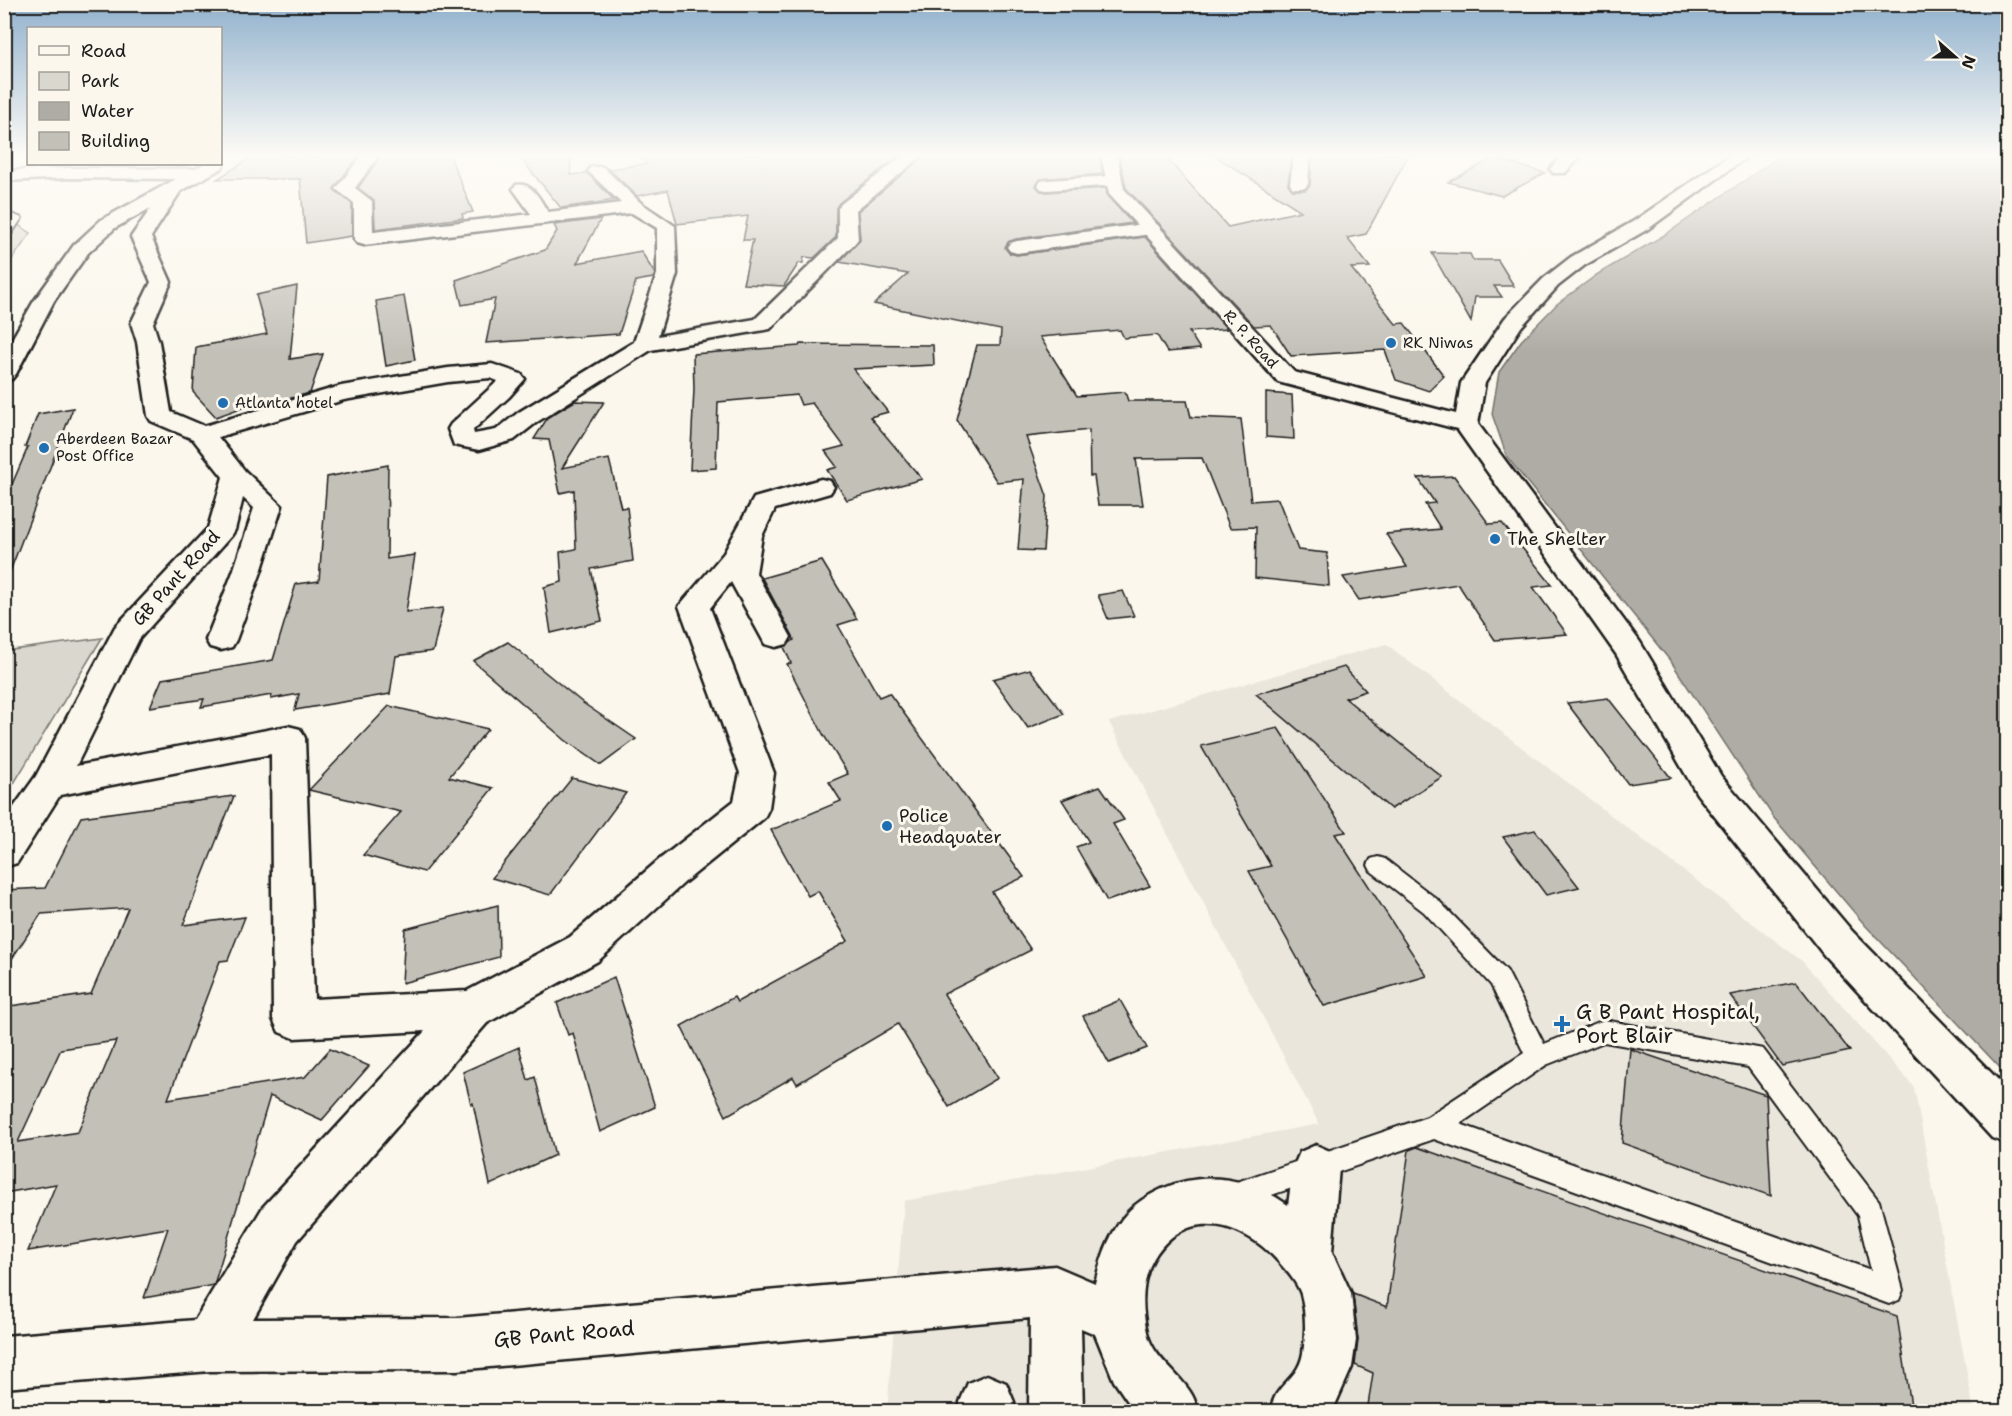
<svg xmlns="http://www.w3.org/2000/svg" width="2012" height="1416" viewBox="0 0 2012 1416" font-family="'Shantell Sans',sans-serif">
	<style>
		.built { fill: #eae6dc }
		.green { fill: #dad7ce; stroke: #7b7a75; stroke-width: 1.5 }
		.water { fill: #afaca5; stroke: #74726e; stroke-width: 1.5 }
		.building { fill: #c3c0b8; stroke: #1c1c1c; stroke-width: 1.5; fill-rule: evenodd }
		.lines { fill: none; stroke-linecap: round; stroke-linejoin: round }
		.lane-casing { stroke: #1c1c1c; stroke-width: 4 }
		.street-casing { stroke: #1c1c1c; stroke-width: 5 }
		.secondary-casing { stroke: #1c1c1c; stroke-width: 5 }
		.lane { fill: #fbf7ec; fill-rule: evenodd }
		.street { fill: #fbf7ec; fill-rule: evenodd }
		.secondary { fill: #fbf7ec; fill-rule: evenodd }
		.poi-dot { fill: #1f6fb2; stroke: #fbf7ec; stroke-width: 2 }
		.labels { text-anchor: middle; stroke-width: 6; stroke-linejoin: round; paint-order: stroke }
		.far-street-label { font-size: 15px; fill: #1c1c1c; stroke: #fbf7ec }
		.far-poi-label { font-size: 15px; fill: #1c1c1c; stroke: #fbf7ec; text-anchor: start }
		.poi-label { font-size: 18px; fill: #1c1c1c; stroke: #fbf7ec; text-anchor: start }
		.street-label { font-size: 18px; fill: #1c1c1c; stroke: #fbf7ec }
		.near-poi-label { font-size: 21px; fill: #1c1c1c; stroke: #fbf7ec; text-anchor: start }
		.near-street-label { font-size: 21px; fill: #1c1c1c; stroke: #fbf7ec }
	</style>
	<rect width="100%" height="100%" fill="#fbf7ec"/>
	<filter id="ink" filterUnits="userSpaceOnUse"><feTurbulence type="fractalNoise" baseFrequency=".0167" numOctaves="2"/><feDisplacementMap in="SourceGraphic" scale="12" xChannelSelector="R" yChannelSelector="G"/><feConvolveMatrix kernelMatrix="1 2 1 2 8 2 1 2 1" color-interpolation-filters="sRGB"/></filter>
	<g filter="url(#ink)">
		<polygon class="built" points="1386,644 1802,961 1914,1087 1974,1411 887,1412 904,1201 1319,1124 1109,722"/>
		<g class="green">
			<polygon points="5,217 31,233 5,269"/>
			<polygon points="102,638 5,798 5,651"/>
		</g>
		<polygon class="water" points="1783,154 2007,154 2007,1075 1865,925 1774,818 1672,663 1507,457 1492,414 1499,372 1521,341 1557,304 1598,274 1666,234"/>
		<g class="building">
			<polygon points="257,154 321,157 324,154 360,154 334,189 352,204 352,236 306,243 300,179 217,179"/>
			<polygon points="382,154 449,154 473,212 462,214 463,218 375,229 374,201 358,188"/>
			<polygon points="517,154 570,154 571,175 587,173 614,200 561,208"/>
			<polygon points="638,154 901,154 839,203 836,208 836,237 814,258 804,257 803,263 799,263 784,286 743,284 753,240 743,240 748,216 677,224 668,190 637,196 609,169 647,164"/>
			<polygon points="926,154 1099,154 1103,174 1041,179 1036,186 1041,191 1047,192 1106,188 1107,196 1132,223 1016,239 1008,242 1005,248 1009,253 1017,255 1145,237 1227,329 1189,332 1200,349 1167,352 1157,335 1124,338 1120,330 1040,337 1077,396 1125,392 1128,401 1187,401 1191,417 1241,419 1251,501 1278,499 1298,550 1327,553 1329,586 1255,578 1256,527 1230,528 1202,458 1136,459 1143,505 1098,505 1094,476 1090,476 1089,430 1026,437 1047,496 1043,551 1018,550 1024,479 997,482 957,420 977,345 1000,345 1001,330 874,304 908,274 839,262 860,240 858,211"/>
			<polygon points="1119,154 1163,154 1228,227 1301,211 1212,154 1292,154 1288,184 1293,190 1305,190 1310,185 1312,154 1409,154 1366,234 1347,238 1370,267 1351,268 1396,324 1404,323 1444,376 1429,391 1396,380 1385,350 1291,356 1271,325 1254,326 1126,188"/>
			<polygon points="1494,158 1545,173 1502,196 1448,182"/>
			<polygon points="601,219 577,263 641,251 655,274 653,278 636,281 619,334 486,343 495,299 462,305 456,280 545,250 557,231 554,225"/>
			<polygon points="1432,253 1470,254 1473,260 1498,260 1514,286 1494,286 1502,297 1475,297 1471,322"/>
			<polygon points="297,286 290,359 323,354 310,393 284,400 252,404 216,417 193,392 196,347 267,334 256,295"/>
			<polygon points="404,296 415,360 386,366 376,301"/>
			<polygon points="800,344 933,345 934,365 853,369 888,412 870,417 922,479 847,500 827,470 837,467 825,451 844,446 812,403 801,405 797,395 718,402 716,468 690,470 694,389 693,354 799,346"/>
			<polygon points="1266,393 1292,395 1294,439 1266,437"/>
			<polygon points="575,401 604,402 562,468 609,459 621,508 627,507 633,561 591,569 602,621 551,633 544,587 562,582 560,552 576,549 574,490 560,493 549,440 534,439 548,417"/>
			<polygon points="73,408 7,579 4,579 4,503 28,447 25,447 38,414"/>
			<polygon points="388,465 387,559 415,555 406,612 443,608 433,651 396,656 390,694 295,710 299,694 271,699 272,695 201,707 204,699 150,707 162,679 273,660 296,584 319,581 327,477"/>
			<polygon points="1454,476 1489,524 1502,523 1552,585 1533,587 1567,634 1495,640 1458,584 1359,600 1343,577 1407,567 1386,534 1441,529 1425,504 1435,503 1418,478"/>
			<polygon points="822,561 857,619 838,625 879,697 889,693 1024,877 992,892 1031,950 944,994 998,1078 949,1107 898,1024 797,1084 793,1077 726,1116 681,1026 734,997 737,1002 848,941 818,891 808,896 771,830 841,801 829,782 848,774 823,734 787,664 791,663 784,647 794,640 793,636 762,578"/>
			<polygon points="1123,591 1134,616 1108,619 1098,595"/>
			<polygon points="508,642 583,703 636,739 601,765 565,740 473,661"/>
			<polygon points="1344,667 1366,691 1345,698 1442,777 1391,809 1256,694"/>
			<polygon points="1030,669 1064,714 1028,728 993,679"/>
			<polygon points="1608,698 1671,778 1628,784 1567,703"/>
			<polygon points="389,706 488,729 449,777 493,788 424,872 363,855 401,812 309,790"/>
			<polygon points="1278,728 1346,832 1335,834 1427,976 1324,1006 1249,871 1271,866 1201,746"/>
			<polygon points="572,778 626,793 550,895 492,878"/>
			<polygon points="1100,786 1124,820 1113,824 1150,886 1107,901 1076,847 1089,842 1062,800"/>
			<path d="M 234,796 L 183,925 L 245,917 L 228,960 L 220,961 L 168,1099 L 305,1077 L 330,1049 L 369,1066 L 322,1120 L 270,1096 L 214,1285 L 144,1298 L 168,1228 L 28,1251 L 56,1184 L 4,1193 L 4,1007 L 91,994 L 128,908 L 41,914 L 4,971 L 4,890 L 45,888 L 81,817 ZM 116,1041 L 78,1132 L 18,1142 L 61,1049 Z"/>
			<polygon points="1535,830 1579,887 1546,895 1503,837"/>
			<polygon points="498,905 499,957 402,983 405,929"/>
			<polygon points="614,977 655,1107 600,1132 573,1033 568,1035 557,1003"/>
			<polygon points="1796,982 1850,1051 1782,1066 1730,995"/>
			<polygon points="1120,1000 1147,1048 1109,1063 1083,1016"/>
			<polygon points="519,1047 528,1080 535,1077 555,1155 490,1185 473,1103 471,1104 463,1072"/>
			<polygon points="1630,1049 1766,1095 1771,1196 1622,1143"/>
			<polygon points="1417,1147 1897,1316 1912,1412 1367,1412 1373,1373 1355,1365 1358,1340 1353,1294 1387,1307 1409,1150"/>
		</g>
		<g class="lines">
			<defs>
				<g id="lane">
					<polygon points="4,211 22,218 8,239 4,240 4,229 11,219 4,217"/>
					<path d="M 1378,857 L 1385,859 L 1438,900 L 1507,971 L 1544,1044 L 1604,1020 L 1763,1049 L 1879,1201 L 1903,1290 L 1899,1300 L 1889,1304 L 1434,1139 L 1234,1208 L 1225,1204 L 1221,1195 L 1225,1186 L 1427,1117 L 1524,1053 L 1491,985 L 1424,912 L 1371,871 L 1368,865 L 1371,859 ZM 1604,1042 L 1748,1067 L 1858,1216 L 1871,1270 L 1460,1124 L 1546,1065 Z"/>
				</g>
				<g id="street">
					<path d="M 363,154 L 380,154 L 355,188 L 372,201 L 373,232 L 531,214 L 513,189 L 516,185 C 532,181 540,200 548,212 L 621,203 L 588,171 L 591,167 L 603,167 L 641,203 L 675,226 L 677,274 L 658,336 L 755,319 L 838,238 L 838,208 L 841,204 L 905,154 L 924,154 L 856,210 L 858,239 L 855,243 L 770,329 L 651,350 L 537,422 L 514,440 L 479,450 L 454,445 L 448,429 L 451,424 L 498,381 L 490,378 L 448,382 L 344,400 L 218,437 L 245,471 L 282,506 L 261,572 L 236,640 L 232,647 L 221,650 L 210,647 L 206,640 L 233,572 L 254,508 L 243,498 L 235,530 L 231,536 L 139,639 L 76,766 L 288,726 L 300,729 L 305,738 L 314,999 L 467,991 L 570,937 L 660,859 L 734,801 L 740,773 L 679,606 L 724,553 L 754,498 L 821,479 L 830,481 L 834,487 L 830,493 L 775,509 L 762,536 L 756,573 L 791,637 L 787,644 L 776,647 L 765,644 L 731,582 L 710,608 L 774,773 L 769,808 L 764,818 L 686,881 L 598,961 L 487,1023 L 297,1241 L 253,1319 L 457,1318 L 1055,1266 L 1095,1283 C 1101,1258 1110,1231 1128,1212 C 1137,1202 1149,1195 1162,1189 C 1205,1170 1250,1178 1288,1205 L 1293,1168 L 1300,1152 L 1316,1145 L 1332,1152 L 1339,1168 L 1332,1252 L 1351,1293 L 1356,1340 L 1352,1367 L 1332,1412 L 1269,1412 C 1272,1406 1273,1400 1276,1395 C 1286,1379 1299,1375 1303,1353 C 1306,1335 1306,1312 1301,1294 C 1297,1282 1286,1270 1277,1260 C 1244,1224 1190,1206 1157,1253 C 1141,1276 1141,1306 1147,1332 C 1153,1359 1179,1372 1192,1395 C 1195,1400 1196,1406 1199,1412 L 1135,1412 L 1114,1381 L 1095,1334 L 1081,1328 L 1083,1412 L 1029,1412 L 1030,1318 L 457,1370 L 210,1371 L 4,1388 L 4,1336 L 195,1320 L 263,1207 L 425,1031 L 294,1038 L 279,1032 L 273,1019 L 271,754 L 60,795 L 17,863 L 4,867 L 4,821 L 36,776 L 115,627 L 208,528 L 223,477 L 193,439 L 151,421 L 148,416 L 137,342 L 131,323 L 151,282 L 131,237 L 167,185 L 179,185 L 182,189 L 151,237 L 171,282 L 153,323 L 159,342 L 171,412 L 204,426 L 341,386 L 448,368 L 492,364 L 521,374 L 525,379 L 509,397 L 473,430 L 474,434 L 496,430 L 519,412 L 634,342 L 657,274 L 657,228 L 632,213 L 364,245 L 357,243 L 354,239 L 354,203 L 336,189 Z"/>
					<polygon points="1294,154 1310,154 1308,184 1305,188 1293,188 1290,184"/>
					<polygon points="1113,176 1119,177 1122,181 1119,185 1047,190 1041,189 1038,185 1041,181 1047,180"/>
					<polygon points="1151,223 1158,225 1160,229 1158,233 1017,253 1010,251 1007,247 1010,243 1017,241"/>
					<polygon points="987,1375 1006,1383 1014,1402 1014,1412 960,1412 960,1402 968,1383"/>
				</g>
				<g id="secondary">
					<polygon points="1101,154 1117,154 1124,189 1294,372 1456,414 1461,383 1505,318 1544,278 1571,257 1634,221 1732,154 1751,154 1648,229 1585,265 1558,286 1521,327 1485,383 1478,424 1640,642 1721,776 1852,931 2008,1090 2008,1144 1992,1138 1824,955 1697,794 1616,654 1457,429 1278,382 1109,194"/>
					<polygon points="1564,154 1582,154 1565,173 1553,173 1550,169"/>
					<polygon points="220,160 224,164 222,168 115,228 88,253 54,301 16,374 12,379 4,381 4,353 34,301 74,245 101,220 176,179 70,178 4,181 4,171 70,168 195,169 204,164 220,164"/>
				</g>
			</defs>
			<use href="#lane" class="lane-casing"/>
			<use href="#street" class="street-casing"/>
			<use href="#secondary" class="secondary-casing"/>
			<use href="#lane" class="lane"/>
			<use href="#street" class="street"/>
			<use href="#secondary" class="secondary"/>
		</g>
	</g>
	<linearGradient id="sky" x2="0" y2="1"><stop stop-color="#91b1cd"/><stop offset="0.44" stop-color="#fdfbf6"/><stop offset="1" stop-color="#fdfbf6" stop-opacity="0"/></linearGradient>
	<rect width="2012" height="353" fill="url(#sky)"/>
	<g class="poi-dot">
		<circle cx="1391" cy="343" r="6"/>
		<circle cx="223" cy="403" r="6"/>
		<circle cx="44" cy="448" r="6"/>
		<circle cx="1495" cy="539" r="6"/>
		<circle cx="887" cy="826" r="6"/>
		<path d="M1559 1015h6v6h6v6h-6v6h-6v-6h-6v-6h6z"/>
	</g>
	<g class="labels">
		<g class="far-street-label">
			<text transform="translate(1251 339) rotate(48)" y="5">R. P. Road</text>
		</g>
		<g class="far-poi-label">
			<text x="1403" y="348">RK Niwas</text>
			<text x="235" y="408">Atlanta hotel</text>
			<text x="56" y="444">Aberdeen Bazar<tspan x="56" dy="17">Post Office</tspan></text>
		</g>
		<g class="poi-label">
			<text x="1507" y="545">The Shelter</text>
			<text x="899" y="822">Police<tspan x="899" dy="21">Headquater</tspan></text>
		</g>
		<g class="street-label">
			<text transform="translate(176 578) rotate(-48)" y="6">GB Pant Road</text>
		</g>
		<g class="near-poi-label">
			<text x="1576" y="1019">G B Pant Hospital,<tspan x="1576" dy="24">Port Blair</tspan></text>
		</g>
		<g class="near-street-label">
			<text transform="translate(564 1334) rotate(-5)" y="7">GB Pant Road</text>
		</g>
	</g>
	<rect width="2012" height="1416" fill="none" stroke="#fbf7ec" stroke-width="24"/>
	<rect x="12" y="12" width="1988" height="1392" fill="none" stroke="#1c1c1c" stroke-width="2" filter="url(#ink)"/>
	<rect x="27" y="27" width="195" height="138" fill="#fbf7ec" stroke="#a29f99" stroke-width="1.5"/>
	<rect x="39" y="46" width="30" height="9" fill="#fbf7ec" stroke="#a29f99" stroke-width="1.5"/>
	<text x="81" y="57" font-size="18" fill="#1c1c1c">Road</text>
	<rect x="39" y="72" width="30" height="18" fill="#dad7ce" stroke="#a29f99" stroke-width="1.5"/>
	<text x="81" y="87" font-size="18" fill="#1c1c1c">Park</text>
	<rect x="39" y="102" width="30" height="18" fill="#afaca5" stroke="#a29f99" stroke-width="1.5"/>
	<text x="81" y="117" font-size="18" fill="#1c1c1c">Water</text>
	<rect x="39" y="132" width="30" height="18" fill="#c3c0b8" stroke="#a29f99" stroke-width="1.5"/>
	<text x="81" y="147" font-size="18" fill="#1c1c1c">Building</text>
	<g transform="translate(1955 57) rotate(111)" stroke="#fbf7ec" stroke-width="4.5" paint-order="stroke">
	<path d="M0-4.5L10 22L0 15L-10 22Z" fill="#1c1c1c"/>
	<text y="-9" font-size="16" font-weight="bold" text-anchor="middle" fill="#1c1c1c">N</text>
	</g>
</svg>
